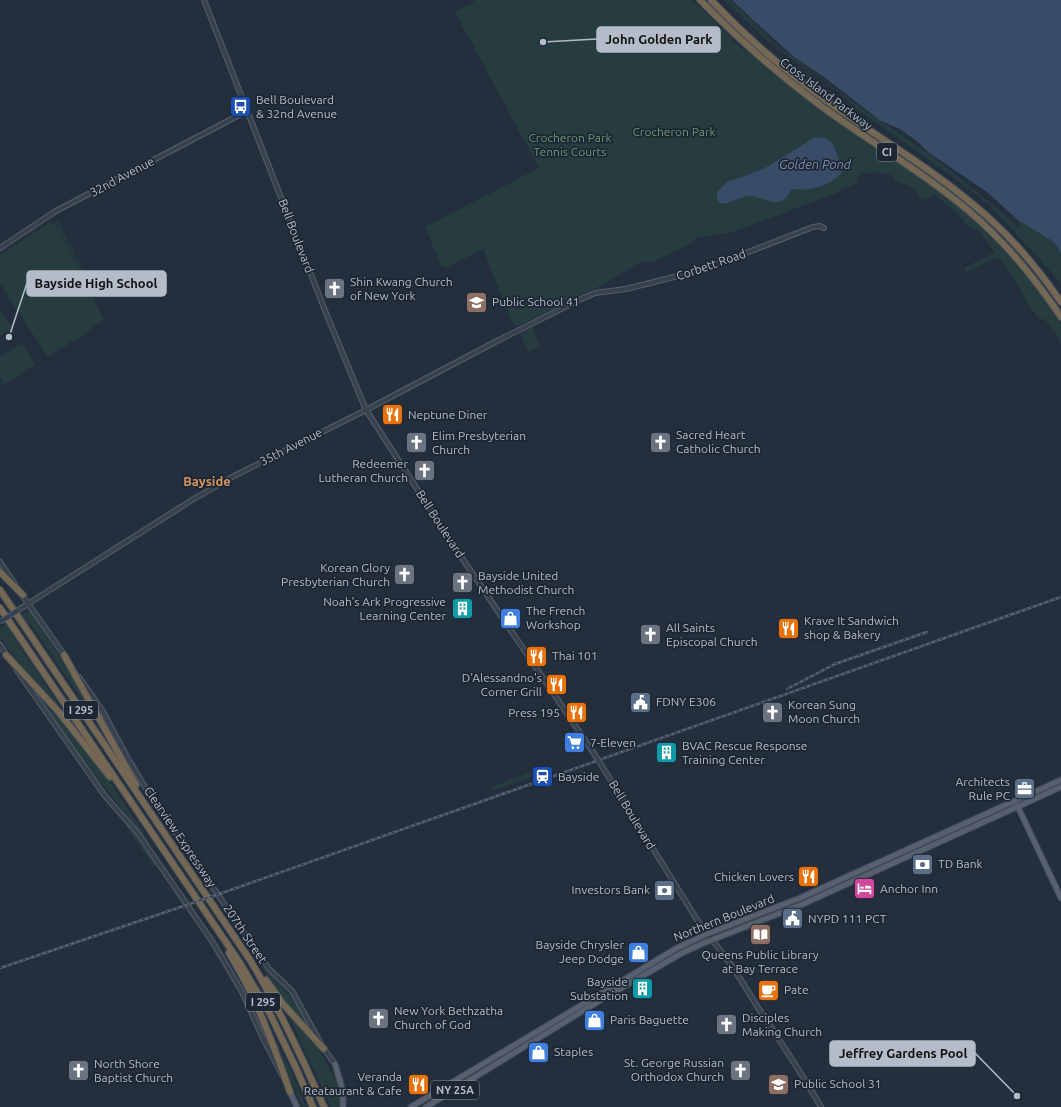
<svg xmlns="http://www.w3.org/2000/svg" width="1061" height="1107" viewBox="0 0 1061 1107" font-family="Ubuntu,sans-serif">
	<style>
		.green { fill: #263c3f; fill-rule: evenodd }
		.water { fill: #394c67 }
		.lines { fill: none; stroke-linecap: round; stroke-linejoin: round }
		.minor-casing { stroke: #565f6c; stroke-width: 6 }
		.major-casing { stroke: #414a57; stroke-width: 7 }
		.highway-casing { stroke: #434c59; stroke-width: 8 }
		.minor { stroke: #38414e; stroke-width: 4 }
		.major { stroke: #56606e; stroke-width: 5 }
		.highway { stroke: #746855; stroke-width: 6 }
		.rail-casing { stroke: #5a6575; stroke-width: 2.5 }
		.rail { stroke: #1d2633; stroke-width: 1; stroke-dasharray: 3; stroke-linecap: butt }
		.minor-bridge-casing { stroke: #565f6c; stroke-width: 6; stroke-linecap: butt }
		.minor-bridge { stroke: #38414e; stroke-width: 4 }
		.labels { text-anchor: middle; stroke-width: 3.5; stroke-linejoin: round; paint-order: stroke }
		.shield { fill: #1d2633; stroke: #878f9c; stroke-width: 1 }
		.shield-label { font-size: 11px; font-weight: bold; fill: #b4bcc9 }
		.street-label { font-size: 12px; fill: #b4bcc9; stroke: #1d2633 }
		.poi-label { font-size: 12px; fill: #b4bcc9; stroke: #1d2633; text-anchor: start }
		.park-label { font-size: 12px; fill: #6b9a76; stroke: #1d2633 }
		.water-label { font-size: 13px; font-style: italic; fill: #7c92b1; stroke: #1d2633 }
		.neighbourhood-label { font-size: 13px; font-weight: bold; fill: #d59563; stroke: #1d2633 }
		.leader { fill: none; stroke: #b4bcc9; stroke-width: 1.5 }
		.callout-dot { fill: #b4bcc9; stroke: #1d2633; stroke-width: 1.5 }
		.callout { fill: #b4bcc9; stroke: #b4bcc9; stroke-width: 1.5 }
		.callout-label { font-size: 13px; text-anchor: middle; font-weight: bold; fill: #111 }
	</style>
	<rect width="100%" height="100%" fill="#242f3e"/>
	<g class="green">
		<path d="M 474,0 L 692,0 L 742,49 L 755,57 L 800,93 L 798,95 L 800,97 L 805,96 L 839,121 L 944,194 L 983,228 L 1014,262 L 1044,298 L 1061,324 L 1061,345 L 1057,334 L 1044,319 L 1039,319 L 1030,307 L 1010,272 L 998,257 L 966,272 L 964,268 L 995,252 L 977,229 L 971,228 L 949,206 L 934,195 L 926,200 L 925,197 L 920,199 C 914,187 907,184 895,181 L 892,175 C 878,173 869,170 857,177 L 859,182 L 834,194 L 730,233 L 698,237 L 691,244 L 650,263 L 649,261 L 640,262 L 619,275 L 598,287 L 539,316 L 514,327 L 483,249 L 446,268 L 441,266 L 425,227 L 539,168 L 455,12 L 474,2 Z"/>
		<path d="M 724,0 L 730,0 L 779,47 L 818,75 L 850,100 L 879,120 L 824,77 L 794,57 L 826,49 L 1061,183 L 1061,284 L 1039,258 L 991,207 L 972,191 L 932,162 L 854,107 L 843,96 L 815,74 L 793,60 L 768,41 ZM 881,121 L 900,129 L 918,142 L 928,152 L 987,192 L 1018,220 L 1020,229 L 991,203 L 936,159 Z"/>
		<polygon points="774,53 813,76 813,80 823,88 823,91"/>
		<polygon points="58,221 63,230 62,231 63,231 85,275 85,276 86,276 93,289 91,290 56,222"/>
		<polygon points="49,223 57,225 104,320 82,335 83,336 73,343 73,342 79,337 48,357 0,284 0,255"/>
		<polygon points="0,310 15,332 11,334 8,331 0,336"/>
		<polygon points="532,327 540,346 528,352 520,334"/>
		<polygon points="22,343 35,364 5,384 0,377 0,357"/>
		<polygon points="30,610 61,658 95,719 31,625 21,615"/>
		<polygon points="7,624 17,642 65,714 27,672 9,650 0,637 0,628"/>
		<polygon points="35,688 83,743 157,852 80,757 35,691"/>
		<polygon points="539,770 540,773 535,776 495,790 492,787 524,774"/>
		<polygon points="116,811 137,834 158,863 153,866"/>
		<polygon points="261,964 271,976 291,997 309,1024 307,1026 291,1011 269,980"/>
		<polygon points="283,1007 301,1025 316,1045 331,1071 338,1085 339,1091 340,1107 331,1107 292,1023"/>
		<polygon points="263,1013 290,1069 306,1107 302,1107"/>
	</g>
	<g class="water">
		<polygon points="732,0 1061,0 1061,253 1054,242 1018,220 987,192 928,152 918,142 900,129 881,121 824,77 794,57 753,20"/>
		<path d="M 813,138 C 831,135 834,144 839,160 C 840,164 842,168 842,172 C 831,186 809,192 792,189 C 788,193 788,198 782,201 C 771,205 759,195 748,196 C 740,196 730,205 721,203 C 716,201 717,195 717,192 L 727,182 L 745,176 L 767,167 L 798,148 Z"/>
	</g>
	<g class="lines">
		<defs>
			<g id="minor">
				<polyline points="204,0 326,313 366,410 458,552 595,755"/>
				<polyline points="0,248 56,211 247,111"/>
				<polyline points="0,562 15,584"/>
				<polyline points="22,595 65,656"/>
				<polyline points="23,607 192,500 234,476 366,410 497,341 579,300 595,293 626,289 674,277 707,268 813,227 820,226 824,228"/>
				<polyline points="0,645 8,657"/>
				<polyline points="16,669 105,796 137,832 212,941 242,992 263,1038 282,1075"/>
				<polyline points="79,677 102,710 126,755 149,794 269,969 292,991 324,1049 335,1064"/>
				<path d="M 600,763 L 704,931 C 725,953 741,980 757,1006 C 779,1039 801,1072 821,1107"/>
			</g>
			<g id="major">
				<polyline points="1017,805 1061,898"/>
				<polyline points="335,1064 343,1091 343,1107"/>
				<polyline points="290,1092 297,1107"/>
				<polyline points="411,1107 677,948 707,934 800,898 1061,780"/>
				<polyline points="426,1107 599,1001 682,953 704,943 803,904 1061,787"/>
			</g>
			<g id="highway">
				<path d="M 700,0 C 738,39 778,74 821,106 C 870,142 923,172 970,212 C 1005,242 1035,278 1061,317"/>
				<path d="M 711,0 C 745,36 784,70 824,99 C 874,135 928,166 975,206 C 1008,233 1037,267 1061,302"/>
				<polyline points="0,572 23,595"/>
				<path d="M 0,590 L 250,960 C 279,1008 301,1056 324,1107"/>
				<polyline points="0,608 240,963 270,1014 296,1068 313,1107"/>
				<polyline points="6,655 58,711 110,777"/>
				<polyline points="64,655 136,785"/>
				<path d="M 229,953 C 238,968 247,984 254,1000 C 268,1029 279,1061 290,1092"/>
				<polyline points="266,980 283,1004 324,1049"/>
			</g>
		</defs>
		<use href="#minor" class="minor-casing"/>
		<use href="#major" class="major-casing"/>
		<use href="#highway" class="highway-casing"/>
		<use href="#minor" class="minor"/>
		<use href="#major" class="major"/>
		<use href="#highway" class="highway"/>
		<defs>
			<g id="rail">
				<polyline points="787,689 835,664 927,632"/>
				<polyline points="0,968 222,893 1061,597"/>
			</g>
		</defs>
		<use href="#rail" class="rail-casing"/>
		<use href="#rail" class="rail"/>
		<defs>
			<g id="minor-bridge">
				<polyline points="0,622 23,607"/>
				<polyline points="595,755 600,763"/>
			</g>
		</defs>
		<use href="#minor-bridge" class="minor-bridge-casing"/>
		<use href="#minor-bridge" class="minor-bridge"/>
	</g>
	<defs>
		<symbol id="bus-square" viewBox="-11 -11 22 22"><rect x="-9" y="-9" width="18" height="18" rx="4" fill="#1a4fb4" stroke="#1d2633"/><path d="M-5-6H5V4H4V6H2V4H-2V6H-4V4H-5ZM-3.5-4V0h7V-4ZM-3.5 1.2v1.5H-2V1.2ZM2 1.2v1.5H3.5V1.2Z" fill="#fff"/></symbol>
		<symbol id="church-square" viewBox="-11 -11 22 22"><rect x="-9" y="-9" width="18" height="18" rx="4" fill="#6b7280" stroke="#1d2633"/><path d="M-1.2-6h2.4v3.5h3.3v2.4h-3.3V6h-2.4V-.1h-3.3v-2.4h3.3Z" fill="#fff"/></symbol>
		<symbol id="school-square" viewBox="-11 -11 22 22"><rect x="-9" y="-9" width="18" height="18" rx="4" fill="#8d6e63" stroke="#1d2633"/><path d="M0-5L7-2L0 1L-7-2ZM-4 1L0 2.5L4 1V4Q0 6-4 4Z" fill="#fff"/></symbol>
		<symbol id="restaurant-square" viewBox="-11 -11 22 22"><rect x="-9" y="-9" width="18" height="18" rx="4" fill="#e8710a" stroke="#1d2633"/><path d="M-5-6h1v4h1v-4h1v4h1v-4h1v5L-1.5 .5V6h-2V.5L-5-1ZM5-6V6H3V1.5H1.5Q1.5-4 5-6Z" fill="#fff"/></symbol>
		<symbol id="building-square" viewBox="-11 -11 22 22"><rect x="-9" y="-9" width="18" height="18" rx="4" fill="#0f9aa8" stroke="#1d2633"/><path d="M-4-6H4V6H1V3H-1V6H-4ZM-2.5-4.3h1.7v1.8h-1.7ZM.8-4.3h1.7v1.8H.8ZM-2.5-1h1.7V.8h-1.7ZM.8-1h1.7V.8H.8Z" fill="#fff"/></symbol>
		<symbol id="shop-square" viewBox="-11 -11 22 22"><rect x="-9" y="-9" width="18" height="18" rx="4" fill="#3f7fe0" stroke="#1d2633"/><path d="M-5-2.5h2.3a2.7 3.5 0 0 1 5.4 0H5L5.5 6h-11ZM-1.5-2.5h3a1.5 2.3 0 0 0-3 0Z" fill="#fff"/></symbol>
		<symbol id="civic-square" viewBox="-11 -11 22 22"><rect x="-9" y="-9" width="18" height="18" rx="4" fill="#5c6f8a" stroke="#1d2633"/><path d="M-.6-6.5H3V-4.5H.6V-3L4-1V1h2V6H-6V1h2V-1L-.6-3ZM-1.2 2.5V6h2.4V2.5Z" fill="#fff"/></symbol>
		<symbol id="supermarket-square" viewBox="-11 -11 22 22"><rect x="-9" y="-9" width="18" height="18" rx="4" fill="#3f7fe0" stroke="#1d2633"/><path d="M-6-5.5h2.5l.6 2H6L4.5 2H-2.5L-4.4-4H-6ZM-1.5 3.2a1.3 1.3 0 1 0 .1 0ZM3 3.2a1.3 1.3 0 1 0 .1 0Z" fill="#fff"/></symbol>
		<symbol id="station-square" viewBox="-11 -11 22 22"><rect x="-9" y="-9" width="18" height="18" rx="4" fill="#1a4fb4" stroke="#1d2633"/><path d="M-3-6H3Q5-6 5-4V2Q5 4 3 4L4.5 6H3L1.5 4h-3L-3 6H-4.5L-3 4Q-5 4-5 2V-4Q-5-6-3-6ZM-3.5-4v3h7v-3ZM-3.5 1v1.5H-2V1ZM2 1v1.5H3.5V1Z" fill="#fff"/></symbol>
		<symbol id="office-square" viewBox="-11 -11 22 22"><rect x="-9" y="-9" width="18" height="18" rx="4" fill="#5c6f8a" stroke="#1d2633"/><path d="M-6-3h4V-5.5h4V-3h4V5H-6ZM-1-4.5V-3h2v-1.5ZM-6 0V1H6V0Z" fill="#fff"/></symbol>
		<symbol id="bank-square" viewBox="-11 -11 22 22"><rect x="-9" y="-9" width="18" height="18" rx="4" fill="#5c6f8a" stroke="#1d2633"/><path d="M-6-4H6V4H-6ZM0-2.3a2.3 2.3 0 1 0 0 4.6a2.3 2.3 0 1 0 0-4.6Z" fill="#fff"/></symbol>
		<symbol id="hotel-square" viewBox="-11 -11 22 22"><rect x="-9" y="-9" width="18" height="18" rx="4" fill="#d1479c" stroke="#1d2633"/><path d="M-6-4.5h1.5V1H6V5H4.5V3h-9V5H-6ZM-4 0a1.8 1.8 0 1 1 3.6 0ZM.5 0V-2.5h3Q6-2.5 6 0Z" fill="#fff"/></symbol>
		<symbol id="library-square" viewBox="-11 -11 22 22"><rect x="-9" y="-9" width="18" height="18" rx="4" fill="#8d6e63" stroke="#1d2633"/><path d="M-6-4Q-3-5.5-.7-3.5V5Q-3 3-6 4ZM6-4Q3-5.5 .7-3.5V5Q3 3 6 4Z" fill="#fff"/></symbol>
		<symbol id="cafe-square" viewBox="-11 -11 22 22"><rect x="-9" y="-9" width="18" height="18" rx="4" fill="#e8710a" stroke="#1d2633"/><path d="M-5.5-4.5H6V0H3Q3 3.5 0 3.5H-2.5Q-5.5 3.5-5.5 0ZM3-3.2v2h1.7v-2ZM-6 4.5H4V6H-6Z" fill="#fff"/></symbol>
	</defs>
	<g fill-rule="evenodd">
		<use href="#bus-square" x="228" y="94" width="25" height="25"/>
		<use href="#church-square" x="322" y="276" width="25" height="25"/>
		<use href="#school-square" x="464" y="290" width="25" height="25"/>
		<use href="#restaurant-square" x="380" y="402" width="25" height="25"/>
		<use href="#church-square" x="648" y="430" width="25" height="25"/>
		<use href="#church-square" x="404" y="430" width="25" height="25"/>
		<use href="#church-square" x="412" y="458" width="25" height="25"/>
		<use href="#church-square" x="392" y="562" width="25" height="25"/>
		<use href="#church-square" x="450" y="570" width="25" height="25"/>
		<use href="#building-square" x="450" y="596" width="25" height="25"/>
		<use href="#shop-square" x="498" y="606" width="25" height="25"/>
		<use href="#restaurant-square" x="776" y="616" width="25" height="25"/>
		<use href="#church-square" x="638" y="622" width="25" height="25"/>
		<use href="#restaurant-square" x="524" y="644" width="25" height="25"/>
		<use href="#restaurant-square" x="544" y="672" width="25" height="25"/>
		<use href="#civic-square" x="628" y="690" width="25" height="25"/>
		<use href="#church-square" x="760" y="700" width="25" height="25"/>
		<use href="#restaurant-square" x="564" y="700" width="25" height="25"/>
		<use href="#supermarket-square" x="562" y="730" width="25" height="25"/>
		<use href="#building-square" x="654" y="740" width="25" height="25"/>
		<use href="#station-square" x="530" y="764" width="25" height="25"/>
		<use href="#office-square" x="1012" y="776" width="25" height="25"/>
		<use href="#bank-square" x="910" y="852" width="25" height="25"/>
		<use href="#restaurant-square" x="796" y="864" width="25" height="25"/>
		<use href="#hotel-square" x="852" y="876" width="25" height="25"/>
		<use href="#bank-square" x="652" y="878" width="25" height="25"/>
		<use href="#civic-square" x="780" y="906" width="25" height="25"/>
		<use href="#library-square" x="748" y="922" width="25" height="25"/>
		<use href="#shop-square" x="626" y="940" width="25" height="25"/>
		<use href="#building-square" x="630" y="976" width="25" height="25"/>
		<use href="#cafe-square" x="756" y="978" width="25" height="25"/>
		<use href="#church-square" x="366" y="1006" width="25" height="25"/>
		<use href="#shop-square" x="582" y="1008" width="25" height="25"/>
		<use href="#church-square" x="714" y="1012" width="25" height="25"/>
		<use href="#shop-square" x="526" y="1040" width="25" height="25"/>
		<use href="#church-square" x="728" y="1058" width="25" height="25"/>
		<use href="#church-square" x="66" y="1058" width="25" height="25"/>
		<use href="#restaurant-square" x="406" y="1072" width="25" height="25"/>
		<use href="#school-square" x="766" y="1072" width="25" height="25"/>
	</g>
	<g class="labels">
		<g class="shield">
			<rect x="877" y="143" width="20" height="18" rx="3"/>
			<rect x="64" y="701" width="34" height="18" rx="3"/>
			<rect x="246" y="993" width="34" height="18" rx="3"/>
			<rect x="431" y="1081" width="48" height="18" rx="3"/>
		</g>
		<g class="shield-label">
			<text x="887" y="156">CI</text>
			<text x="81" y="714">I 295</text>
			<text x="263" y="1006">I 295</text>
			<text x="455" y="1094">NY 25A</text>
		</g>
		<g class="street-label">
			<text transform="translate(826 94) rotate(37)" y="4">Cross Island Parkway</text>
			<text transform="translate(122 177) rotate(-28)" y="4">32nd Avenue</text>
			<text transform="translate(296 236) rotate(69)" y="4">Bell Boulevard</text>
			<text transform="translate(711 265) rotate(-19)" y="4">Corbett Road</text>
			<text transform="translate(291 447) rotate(-27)" y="4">35th Avenue</text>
			<text transform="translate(440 524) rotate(57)" y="4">Bell Boulevard</text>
			<text transform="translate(632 815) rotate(59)" y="4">Bell Boulevard</text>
			<text transform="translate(180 837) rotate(56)" y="4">Clearview Expressway</text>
			<text transform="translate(724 918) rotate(-22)" y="4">Northern Boulevard</text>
			<text transform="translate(245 934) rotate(56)" y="4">207th Street</text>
		</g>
		<g class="poi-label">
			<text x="256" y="104">Bell Boulevard<tspan x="256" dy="14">&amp; 32nd Avenue</tspan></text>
			<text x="350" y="286">Shin Kwang Church<tspan x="350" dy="14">of New York</tspan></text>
			<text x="492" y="306">Public School 41</text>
			<text x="408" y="419">Neptune Diner</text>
			<text x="676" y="439">Sacred Heart<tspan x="676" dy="14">Catholic Church</tspan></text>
			<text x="432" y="440">Elim Presbyterian<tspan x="432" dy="14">Church</tspan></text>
			<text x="408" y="468" text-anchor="end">Redeemer<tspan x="408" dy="14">Lutheran Church</tspan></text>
			<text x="390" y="572" text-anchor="end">Korean Glory<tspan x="390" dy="14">Presbyterian Church</tspan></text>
			<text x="478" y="580">Bayside United<tspan x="478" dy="14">Methodist Church</tspan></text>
			<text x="446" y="606" text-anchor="end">Noah's Ark Progressive<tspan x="446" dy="14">Learning Center</tspan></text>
			<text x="526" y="615">The French<tspan x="526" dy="14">Workshop</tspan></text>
			<text x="804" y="625">Krave It Sandwich<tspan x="804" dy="14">shop &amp; Bakery</tspan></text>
			<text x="666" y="632">All Saints<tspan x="666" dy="14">Episcopal Church</tspan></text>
			<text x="552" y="660">Thai 101</text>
			<text x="542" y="682" text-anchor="end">D'Alessandno's<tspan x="542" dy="14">Corner Grill</tspan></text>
			<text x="656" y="706">FDNY E306</text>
			<text x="788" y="709">Korean Sung<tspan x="788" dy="14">Moon Church</tspan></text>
			<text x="560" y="717" text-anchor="end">Press 195</text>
			<text x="590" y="747">7-Eleven</text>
			<text x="682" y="750">BVAC Rescue Response<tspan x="682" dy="14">Training Center</tspan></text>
			<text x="558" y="781">Bayside</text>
			<text x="1010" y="786" text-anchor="end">Architects<tspan x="1010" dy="14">Rule PC</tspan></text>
			<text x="938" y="868">TD Bank</text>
			<text x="794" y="881" text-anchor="end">Chicken Lovers</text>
			<text x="880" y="893">Anchor Inn</text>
			<text x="650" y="894" text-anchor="end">Investors Bank</text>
			<text x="808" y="923">NYPD 111 PCT</text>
			<text x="624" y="949" text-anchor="end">Bayside Chrysler<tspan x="624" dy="14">Jeep Dodge</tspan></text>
			<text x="760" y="959" text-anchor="middle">Queens Public Library<tspan x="760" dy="14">at Bay Terrace</tspan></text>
			<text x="628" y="986" text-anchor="end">Bayside<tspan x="628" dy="14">Substation</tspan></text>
			<text x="784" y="994">Pate</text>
			<text x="394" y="1015">New York Bethzatha<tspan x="394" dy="14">Church of God</tspan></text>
			<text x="742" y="1022">Disciples<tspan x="742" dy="14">Making Church</tspan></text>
			<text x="610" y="1024">Paris Baguette</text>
			<text x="554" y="1056">Staples</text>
			<text x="724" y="1067" text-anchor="end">St. George Russian<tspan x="724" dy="14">Orthodox Church</tspan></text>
			<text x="94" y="1068">North Shore<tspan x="94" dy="14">Baptist Church</tspan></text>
			<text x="402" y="1081" text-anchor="end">Veranda<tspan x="402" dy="14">Reataurant &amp; Cafe</tspan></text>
			<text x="794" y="1088">Public School 31</text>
		</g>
		<g class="park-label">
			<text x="674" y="136">Crocheron Park</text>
			<text x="570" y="142">Crocheron Park<tspan x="570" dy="14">Tennis Courts</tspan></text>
		</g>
		<g class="water-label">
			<text x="815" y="169">Golden Pond</text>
		</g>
		<g class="neighbourhood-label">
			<text x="207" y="486">Bayside</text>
		</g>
	</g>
	<path class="leader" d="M543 42L597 39M9 337L27 283M1017 1096L975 1053"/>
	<g class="callout-dot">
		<circle cx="543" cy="42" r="4"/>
		<circle cx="9" cy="337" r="4"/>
		<circle cx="1017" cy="1096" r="4"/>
	</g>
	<g class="callout">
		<rect x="597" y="27" width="123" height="25" rx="4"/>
		<rect x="27" y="271" width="139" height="25" rx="4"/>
		<rect x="830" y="1041" width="145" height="25" rx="4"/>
	</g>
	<g class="callout-label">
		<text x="659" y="44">John Golden Park</text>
		<text x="96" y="288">Bayside High School</text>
		<text x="903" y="1058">Jeffrey Gardens Pool</text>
	</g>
</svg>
